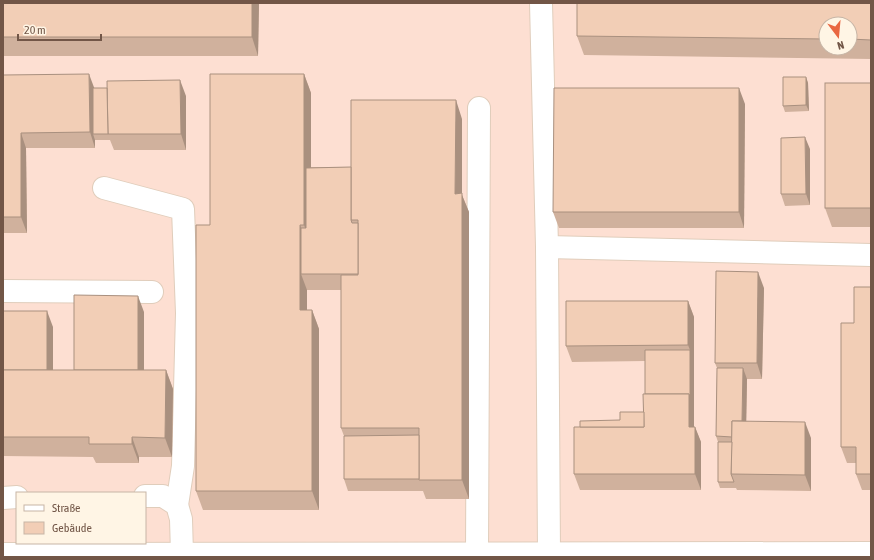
<svg xmlns="http://www.w3.org/2000/svg" width="874" height="560" viewBox="0 0 874 560" font-family="'Asap Condensed',sans-serif">
	<style>
		.commercial { fill: #fddfd2; fill-rule: evenodd }
		.lines { fill: none; stroke-linecap: round; stroke-linejoin: round }
		.minor-casing { stroke: #e0cdbb; stroke-width: 24 }
		.minor { stroke: #fff; stroke-width: 22 }
		.wall { fill: #d0b19d; fill-rule: evenodd }
		.shaded-wall { fill: #a9907f }
		.building { fill: #f2ceb6; stroke: #a9907f }
	</style>
	<rect width="100%" height="100%" fill="#fcf1df"/>
	<path class="commercial" d="M 3,3 L 871,3 L 871,557 L 3,557 ZM 826,24 L 850,24 L 850,48 L 826,48 ZM 17,493 L 145,493 L 145,543 L 17,543 Z"/>
	<g class="lines">
		<defs>
			<g id="minor">
				<polyline points="541,3 547,247 549,554"/>
				<polyline points="104,188 183,209 187,313 183,466 177,505"/>
				<polyline points="547,247 871,255"/>
				<polyline points="3,291 152,292"/>
				<polyline points="145,496 163,496 177,505 181,519 182,554"/>
				<polyline points="3,498 17,497"/>
				<polyline points="3,554 871,553"/>
				<polyline points="477,554 479,108"/>
			</g>
		</defs>
		<use href="#minor" class="minor-casing"/>
		<use href="#minor" class="minor"/>
	</g>
	<g class="wall">
		<polygon points="3,3 259,3 258,56 3,56"/>
		<path d="M 871,3 L 871,59 L 584,55 L 577,36 ZM 826,24 L 850,24 L 850,48 L 826,48 Z"/>
		<polygon points="304,74 311,93 311,167 351,167 462,119 462,195 469,212 469,499 426,499 423,491 348,491 344,479 344,436 341,428 341,290 307,290 307,310 312,310 319,329 319,510 203,510 196,491 210,225"/>
		<polygon points="3,75 94,88 186,96 186,150 114,150 110,140 95,140 95,148 26,148 27,233 3,233"/>
		<polygon points="806,77 808,83 809,111 785,112 783,106"/>
		<polygon points="871,83 871,227 832,227 825,208"/>
		<polygon points="745,104 744,228 559,228 553,212"/>
		<polygon points="810,149 810,205 785,206 781,194"/>
		<polygon points="871,287 871,490 862,490 856,474 856,463 847,463 841,447 854,323"/>
		<polygon points="764,288 762,379 747,379 746,421 811,438 811,491 737,490 736,488 720,488 718,482 718,442 716,436 717,368 715,363"/>
		<polygon points="688,301 694,317 694,427 695,427 701,442 701,490 580,490 574,474 580,427 620,420 644,412 645,394 645,361 572,362 566,346"/>
		<polygon points="3,311 53,327 53,370 74,370 144,312 144,370 166,370 173,389 172,457 139,457 139,463 96,463 93,457 3,456"/>
	</g>
	<g class="shaded-wall">
		<polygon points="252,3 259,3 258,56 252,37"/>
		<polygon points="89,74 95,90 93,134 95,140 95,148 90,132"/>
		<polygon points="304,74 311,93 311,244 304,225"/>
		<polygon points="806,77 808,83 809,111 806,105"/>
		<polygon points="180,80 186,96 186,150 181,134"/>
		<polygon points="739,88 745,104 744,228 739,212"/>
		<polygon points="456,100 462,119 462,195 469,212 469,499 462,480 455,194"/>
		<polygon points="21,133 26,148 27,233 21,217"/>
		<polygon points="805,137 810,149 810,205 806,194"/>
		<polygon points="300,225 307,244 301,274 307,290 307,329 300,310"/>
		<polygon points="758,272 764,288 762,379 757,363"/>
		<polygon points="138,296 144,312 144,389 138,373"/>
		<polygon points="688,301 694,317 694,442 689,427 689,394 690,350 688,345"/>
		<polygon points="312,310 319,329 319,510 312,491"/>
		<polygon points="47,311 53,327 53,389 47,373"/>
		<polygon points="743,368 747,379 746,437 742,426"/>
		<polygon points="166,370 173,389 172,457 165,438"/>
		<polygon points="805,422 811,438 811,491 805,475"/>
		<polygon points="695,427 701,442 701,490 695,474"/>
		<polygon points="132,437 139,457 139,463 132,444"/>
	</g>
	<g class="building">
		<rect x="3" y="3" width="249" height="34"/>
		<polygon points="577,3 871,3 871,40 850,39 850,24 826,24 826,39 577,36"/>
		<polygon points="89,74 90,132 21,133 21,217 3,217 3,75"/>
		<polygon points="210,74 304,74 304,225 300,225 300,310 312,310 312,491 196,491 196,225 210,225"/>
		<polygon points="783,77 806,77 806,105 783,106"/>
		<polygon points="180,80 181,134 108,134 107,81"/>
		<rect x="825" y="83" width="46" height="125"/>
		<polygon points="93,88 107,88 108,134 93,134"/>
		<polygon points="554,88 739,88 739,212 553,212"/>
		<polygon points="351,100 456,100 455,194 462,193 462,480 419,480 419,428 341,428 341,275 358,275 358,220 351,220"/>
		<polygon points="805,137 806,194 781,194 781,138"/>
		<polygon points="351,167 351,220 352,223 358,223 358,274 301,274 301,228 306,228 306,168"/>
		<polygon points="716,271 758,272 757,363 715,363"/>
		<polygon points="854,287 871,287 871,474 856,474 856,447 841,447 841,323 854,323"/>
		<polygon points="74,295 138,296 138,370 74,370"/>
		<polygon points="566,301 688,301 688,345 566,346"/>
		<rect x="3" y="311" width="44" height="59"/>
		<polygon points="645,350 690,350 690,398 689,394 645,394"/>
		<polygon points="717,368 743,368 742,421 732,421 732,437 716,436"/>
		<polygon points="3,370 166,370 165,438 132,437 132,444 89,444 89,437 3,437"/>
		<polygon points="643,394 689,394 689,427 695,427 695,474 574,474 574,427 644,427"/>
		<polygon points="620,412 644,412 644,427 580,427 580,421 620,420"/>
		<polygon points="732,421 805,422 805,475 731,474"/>
		<polygon points="419,435 419,479 344,479 344,436"/>
		<polygon points="718,442 732,442 731,474 734,482 718,482"/>
	</g>
	<rect width="874" height="560" fill="none" stroke="#725647" stroke-width="8"/>
	<rect x="16" y="492" width="130" height="52" fill="#fff5e5" stroke="#c7b5a6"/>
	<rect x="24" y="505" width="20" height="6" fill="#ffffff" stroke="#c7b5a6"/>
	<text x="52" y="512" font-size="12" fill="#725647">Straße</text>
	<rect x="24" y="522" width="20" height="12" fill="#f2ceb6" stroke="#c7b5a6"/>
	<text x="52" y="532" font-size="12" fill="#725647">Gebäude</text>
	<g transform="translate(838 36) rotate(164)"><circle r="19" fill="#fff5e5" stroke="#c7b5a6"/>
	<path d="M0-3L7 15L0 10L-7 15Z" fill="#e96741"/>
	<text y="-6" font-size="11" font-weight="bold" text-anchor="middle" fill="#725647">N</text>
	</g>
	<path d="M18 34v6h83v-6" fill="none" stroke="#725647" stroke-width="2"/>
	<text x="24" y="34" font-size="12" fill="#725647" stroke="#fff5e5" stroke-width="3" paint-order="stroke">20 m</text>
</svg>
